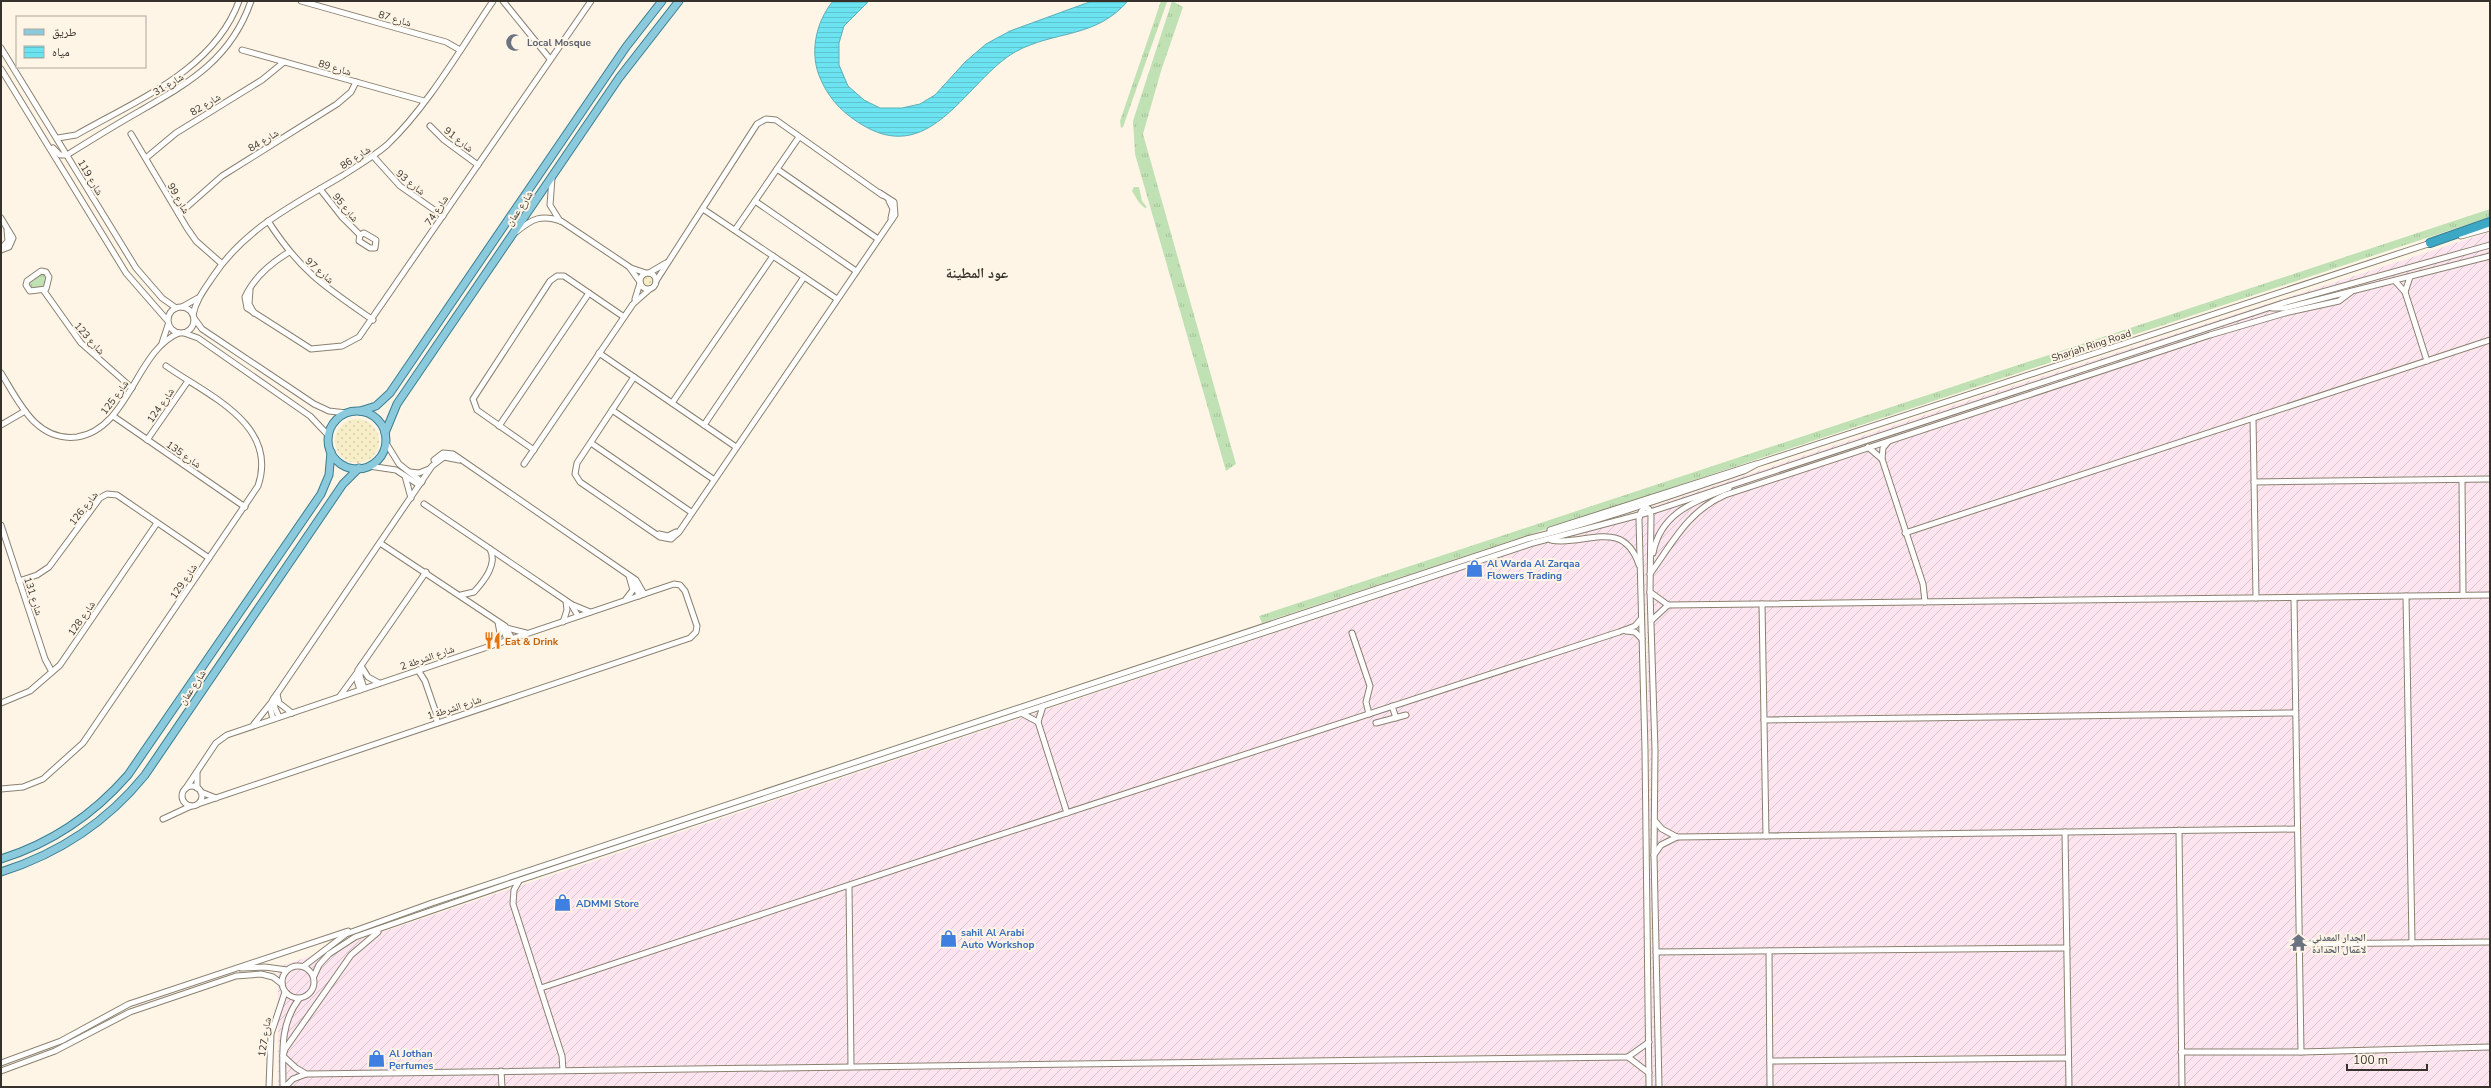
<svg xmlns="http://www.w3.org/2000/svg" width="2491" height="1088" viewBox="0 0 2491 1088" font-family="'Nunito Sans','Noto Naskh Arabic',sans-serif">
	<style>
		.industrial { fill: url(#industrial-furrows) }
		.grass { fill: url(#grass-tufts) }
		.sand { fill: url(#sand-dots) }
		.water { fill: url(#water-rules); stroke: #5caeb6 }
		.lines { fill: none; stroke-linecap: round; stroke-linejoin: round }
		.minor-casing { stroke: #8a8070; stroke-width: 7 }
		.major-casing { stroke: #3b7e90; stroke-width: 9 }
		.highway-casing { stroke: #3b7e90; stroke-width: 10 }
		.minor { stroke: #fff; stroke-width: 5 }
		.major { stroke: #8bcadd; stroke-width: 7 }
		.highway { stroke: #3da7c6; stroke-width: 8 }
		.labels { text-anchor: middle; stroke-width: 4; stroke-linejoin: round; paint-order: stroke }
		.street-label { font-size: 10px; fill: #36322b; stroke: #fef5e6 }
		.worship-label { font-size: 10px; font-weight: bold; fill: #5b616d; stroke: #fef5e6; text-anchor: start }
		.shop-label { font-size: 10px; font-weight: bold; fill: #366cbe; stroke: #fef5e6; text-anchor: start }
		.food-label { font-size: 10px; font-weight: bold; fill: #c56008; stroke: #fef5e6; text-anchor: start }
		.district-label { font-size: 14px; font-weight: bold; fill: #36322b; stroke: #fef5e6 }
	</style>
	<defs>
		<pattern id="industrial-furrows" width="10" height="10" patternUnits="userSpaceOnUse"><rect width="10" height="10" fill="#fde5ef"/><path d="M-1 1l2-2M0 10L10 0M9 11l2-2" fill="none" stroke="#d9c5cd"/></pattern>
		<pattern id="grass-tufts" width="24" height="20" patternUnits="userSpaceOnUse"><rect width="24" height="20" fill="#c0e1b3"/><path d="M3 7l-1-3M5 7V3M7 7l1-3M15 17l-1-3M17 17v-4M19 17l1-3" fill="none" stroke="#a6c29a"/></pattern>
		<pattern id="sand-dots" width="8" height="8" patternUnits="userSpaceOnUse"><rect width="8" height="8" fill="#f7edc7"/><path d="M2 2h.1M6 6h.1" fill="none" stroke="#d4ccab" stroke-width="1.8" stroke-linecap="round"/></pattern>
		<pattern id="water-rules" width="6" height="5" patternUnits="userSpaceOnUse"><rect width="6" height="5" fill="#6ce3f1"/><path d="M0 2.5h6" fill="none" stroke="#5ec3cf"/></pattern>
	</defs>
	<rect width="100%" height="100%" fill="#fef5e6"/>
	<polygon class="industrial" points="2490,232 2490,1087 1653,1087 1646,552 1645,1087 278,1087 278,967 1967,401"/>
	<g class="grass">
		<polygon points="1161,1 1167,2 1123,127 1121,128 1120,121"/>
		<polygon points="1172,1 1183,7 1161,71 1143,134 1236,464 1226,471 1135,154 1133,121"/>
		<path d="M 1134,187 L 1139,187 L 1142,201 L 1147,207 L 1145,208 C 1139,204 1135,196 1132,191 Z"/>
		<polygon points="2490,209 2490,217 1262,623 1259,616"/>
		<polygon points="42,273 47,275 46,285 32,290 28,286 30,278"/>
	</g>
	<g class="sand">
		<circle cx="648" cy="281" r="6"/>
		<circle cx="357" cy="441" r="22"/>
	</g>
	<path class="water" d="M 833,1 L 869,1 L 844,26 L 839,43 L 839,65 L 848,86 L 864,100 L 880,108 L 902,108 L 920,104 L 935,95 L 965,62 L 986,44 L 1010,31 L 1092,1 L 1128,1 C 1095,39 1055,30 1015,52 C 967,80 933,164 866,127 C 846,116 830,101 821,80 C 809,55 815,23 833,1 Z"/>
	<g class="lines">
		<defs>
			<g id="minor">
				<polyline points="301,1 446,42 460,50"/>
				<polyline points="503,1 550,59"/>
				<polyline points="1,48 136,268 162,298 176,308"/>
				<polyline points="242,50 424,101"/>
				<polyline points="1,69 126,273 167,320"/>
				<polyline points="430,126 444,140 478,165"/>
				<polyline points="131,134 187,228 196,241 221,263"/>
				<path d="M 58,138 L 76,135 C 135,101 214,70 239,1"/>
				<path d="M 53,148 L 60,155 L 67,155 C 91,140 115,125 140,111 C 190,82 231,59 251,1"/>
				<polyline points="373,156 400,186 443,216"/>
				<polyline points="146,158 176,133 262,80 284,62"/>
				<polyline points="777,169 878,239"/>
				<polyline points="552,178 550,205 560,221"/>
				<polyline points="320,189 342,217 360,235"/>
				<polyline points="755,201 856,271"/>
				<polyline points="889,201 893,209 891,218"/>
				<polyline points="703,209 837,299"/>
				<polyline points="179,214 222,176 337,104 351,92 356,82"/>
				<polyline points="1,218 13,238 9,247 1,250"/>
				<path d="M 268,221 C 300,271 325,287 373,320"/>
				<polyline points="735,230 799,137"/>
				<path d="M 516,232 C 532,219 541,214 561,221 L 631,268 L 646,273"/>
				<polygon points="364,233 376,240 375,248 370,248 359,241 360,235"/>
				<polyline points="2461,236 2490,228"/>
				<polyline points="1,249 8,241 7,230"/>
				<path d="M 289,252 C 271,263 254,277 245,297 L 247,308 L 311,349 L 342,346 L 359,337 L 591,1"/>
				<polyline points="630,268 640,282"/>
				<polygon points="41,271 46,272 49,277 46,289 30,291 26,285 27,281"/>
				<polyline points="649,273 666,263"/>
				<circle cx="648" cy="281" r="8"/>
				<polyline points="656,281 757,124 766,119 776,120 882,195"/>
				<polyline points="2395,281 2405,292 2427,361"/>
				<polyline points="250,290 249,304 254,313"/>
				<polyline points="44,291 81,343 132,388"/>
				<polyline points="2405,292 2410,277"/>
				<polyline points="635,299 640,283"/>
				<circle cx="181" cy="320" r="13"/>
				<polyline points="182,307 198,298"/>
				<polyline points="2272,308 2285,308 2490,256"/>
				<path d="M 193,315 C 196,300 204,290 212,278 C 244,229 293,205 342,176 C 357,166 373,157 387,145 C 428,106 461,48 493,1"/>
				<polyline points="194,318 202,329 314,404 329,411 346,413"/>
				<polyline points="184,333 198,338 310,416 329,436"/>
				<polyline points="162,343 168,325"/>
				<polyline points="599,353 736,447"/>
				<path d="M 1,373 C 19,402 36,442 77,437 C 129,429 136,350 179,333"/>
				<polyline points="634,377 577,463 575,474 580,482 660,537 671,539 679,532 895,215 894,202 880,193"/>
				<polyline points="672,403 773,256"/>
				<polyline points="612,410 713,479"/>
				<polyline points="113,416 245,507"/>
				<polyline points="2253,418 2256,598"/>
				<polyline points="1,425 25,411"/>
				<polyline points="704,425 804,277"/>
				<polyline points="499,426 589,293"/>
				<polyline points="147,440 188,381"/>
				<polyline points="1888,442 1883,448 1882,459 1923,584 1925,602"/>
				<polyline points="386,443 399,464 422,482"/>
				<polyline points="591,443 691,512"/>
				<polyline points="1868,447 1882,459"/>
				<polyline points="534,450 477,410 473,399 550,281 557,276 564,276 624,317"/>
				<polyline points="434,460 443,453 453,454 636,580 644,594"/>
				<polyline points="524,464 633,304 650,289"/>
				<polyline points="369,466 396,470 419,485"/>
				<polyline points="410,472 419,473 429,469"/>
				<polyline points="405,476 411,498"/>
				<polyline points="2462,480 2463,594"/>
				<polyline points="2254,482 2490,479"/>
				<polyline points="424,504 571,604 578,616"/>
				<polyline points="1646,505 1641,512 1639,519 1645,750 1649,1087"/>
				<polyline points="1642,506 1649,509 1651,516 1650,592 1655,750 1654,855 1659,1087"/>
				<polyline points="1,525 45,659 52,672"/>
				<polyline points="1550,530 1756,464"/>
				<polyline points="1905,533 2490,340"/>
				<polyline points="659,534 668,536 676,532"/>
				<path d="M 1551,540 C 1583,547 1623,516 1639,565"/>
				<polyline points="380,543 505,626 512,639"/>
				<path d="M 1653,553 C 1661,512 1694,502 1729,488"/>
				<path d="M 1650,574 C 1673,542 1688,511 1725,495 L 2210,335 L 2285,313 L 2339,301 L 2351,292"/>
				<polyline points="19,581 37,575 49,567 100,498 107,494 117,495 209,558"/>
				<polyline points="634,581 639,596"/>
				<polyline points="1650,592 1668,605 2490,595"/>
				<path d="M 461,595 L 474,592 C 484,581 498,564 490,549"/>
				<polyline points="2406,596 2412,943"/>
				<polyline points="2294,598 2301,1052"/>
				<polyline points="626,599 633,590 629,576"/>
				<polyline points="1762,604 1766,836"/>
				<polyline points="573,605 590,612"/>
				<polyline points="1652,620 1668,605"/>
				<polyline points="563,622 567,610 566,601"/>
				<polyline points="502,625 507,640"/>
				<polyline points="507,628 526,633"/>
				<polyline points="1626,631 1635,632 1642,639"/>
				<polyline points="1352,633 1370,686 1366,702 1369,714"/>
				<polyline points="494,644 500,633 498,622"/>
				<polyline points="361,666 368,677 379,683"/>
				<polyline points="361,667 360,676 364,688"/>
				<polyline points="418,670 425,681 436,713 437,723"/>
				<polyline points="360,690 356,677 358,670 426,572"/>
				<polyline points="277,694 279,703 292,713"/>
				<polyline points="340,696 356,674"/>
				<polyline points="274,698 275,708 279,717"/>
				<polyline points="1,703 30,691 60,665 157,523"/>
				<polyline points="1043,706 1038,722 1067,813"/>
				<polyline points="1392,706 1396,718"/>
				<polyline points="1021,713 1038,722"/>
				<polyline points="273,719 270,707 272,701 432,466 444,457 459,460"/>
				<polyline points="1764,720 2295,713"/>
				<polyline points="1376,723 1406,715"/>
				<polyline points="254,724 270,704"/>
				<polyline points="197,773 197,788"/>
				<circle cx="192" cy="796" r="10"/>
				<polyline points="186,788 216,743 227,735 674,584 680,585 685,591 697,626 696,632 690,638 198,804"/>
				<path d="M 1,789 L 23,787 L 43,779 L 83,743 L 258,486 C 279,424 207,395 166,366"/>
				<polyline points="201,792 216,798"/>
				<polyline points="163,819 191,806"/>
				<polyline points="1655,821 1662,829 1677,837"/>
				<polyline points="2179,830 2182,1087"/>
				<polyline points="2065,832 2069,1087"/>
				<polyline points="1654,855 1661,845 1677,837 2297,829"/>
				<polyline points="519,881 514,890 513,904 562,1056 563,1070"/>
				<polyline points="849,886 851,1066"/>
				<polyline points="2299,944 2490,942"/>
				<polyline points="1769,951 1770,1087"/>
				<polyline points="1656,952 2067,948"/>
				<circle cx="298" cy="982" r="16"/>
				<path d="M 304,966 L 346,934 L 432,903 L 1527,539 C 1601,521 1672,495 1744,471 L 1757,464 L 2431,243"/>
				<polyline points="241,968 265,967 287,970"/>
				<polyline points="314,976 319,965 329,954 355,937 520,880 1533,543 1650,512 2283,303 2490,245"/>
				<polyline points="541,988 984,840 1619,632 1635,626 1641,619"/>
				<polyline points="2181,1052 2301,1052 2490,1047"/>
				<polyline points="1628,1057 1649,1073"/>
				<polyline points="1770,1061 2068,1058"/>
				<polyline points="1,1063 61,1041 129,1004 348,931"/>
				<polyline points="1,1071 55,1051 130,1012 236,976 261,974 273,977 282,984"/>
				<polyline points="501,1071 502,1087"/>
				<polyline points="306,1074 296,1068 283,1056 285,1049 351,955 378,932"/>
				<polyline points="269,1087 271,1034 285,992"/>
				<path d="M 283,1087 C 283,1055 279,1025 299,999"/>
				<polyline points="285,1087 293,1079 306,1074 1628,1057 1649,1042"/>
			</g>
			<g id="major">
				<polyline points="360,411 376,406 390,393 626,47 662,1"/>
				<circle cx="357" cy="440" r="29"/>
				<polyline points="385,433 397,404 619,78 679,1"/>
				<path d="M 1,859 C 52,843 93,815 128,775 L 321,494 L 329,475 L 331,452"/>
				<path d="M 1,872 C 58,854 107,822 145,775 L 343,484 L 359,468"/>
			</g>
			<polyline id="highway" points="2430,243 2490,222"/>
		</defs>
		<use href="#minor" class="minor-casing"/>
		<use href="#major" class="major-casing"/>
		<use href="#highway" class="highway-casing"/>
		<use href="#minor" class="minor"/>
		<use href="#major" class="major"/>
		<use href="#highway" class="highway"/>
	</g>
	<defs>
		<symbol id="mosque-bare" viewBox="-9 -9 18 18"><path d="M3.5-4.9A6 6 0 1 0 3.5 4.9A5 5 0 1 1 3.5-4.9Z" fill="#6b7280" stroke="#fef5e6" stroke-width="2.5" paint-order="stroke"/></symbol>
		<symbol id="shop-bare" viewBox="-9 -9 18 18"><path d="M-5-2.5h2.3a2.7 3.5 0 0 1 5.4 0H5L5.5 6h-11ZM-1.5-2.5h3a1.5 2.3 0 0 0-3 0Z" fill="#3f7fe0" stroke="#fef5e6" stroke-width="2.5" paint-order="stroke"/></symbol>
		<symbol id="restaurant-bare" viewBox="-9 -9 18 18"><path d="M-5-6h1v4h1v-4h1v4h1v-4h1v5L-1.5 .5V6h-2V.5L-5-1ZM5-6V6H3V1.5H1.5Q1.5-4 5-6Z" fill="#e8710a" stroke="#fef5e6" stroke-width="2.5" paint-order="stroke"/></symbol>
		<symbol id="temple-bare" viewBox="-9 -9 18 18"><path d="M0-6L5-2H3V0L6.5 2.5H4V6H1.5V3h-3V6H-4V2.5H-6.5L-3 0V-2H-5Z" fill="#6b7280" stroke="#fef5e6" stroke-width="2.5" paint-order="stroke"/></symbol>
	</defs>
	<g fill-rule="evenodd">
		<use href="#mosque-bare" x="502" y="30" width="25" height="25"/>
		<use href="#shop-bare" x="1462" y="556" width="25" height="25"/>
		<use href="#restaurant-bare" x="480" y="628" width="25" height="25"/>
		<use href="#shop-bare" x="550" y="890" width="25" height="25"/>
		<use href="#shop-bare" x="936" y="926" width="25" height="25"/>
		<use href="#temple-bare" x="2286" y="930" width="25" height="25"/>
		<use href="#shop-bare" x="364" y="1046" width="25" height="25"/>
	</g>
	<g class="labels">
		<g class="street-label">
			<text transform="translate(395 18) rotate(16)" y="4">شارع 87</text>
			<text transform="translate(335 67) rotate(16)" y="4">شارع 89</text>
			<text transform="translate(168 84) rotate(-31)" y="4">شارع 31</text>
			<text transform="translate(205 104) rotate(-31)" y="4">شارع 82</text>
			<text transform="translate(459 139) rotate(38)" y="4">شارع 91</text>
			<text transform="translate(263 140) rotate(-31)" y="4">شارع 84</text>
			<text transform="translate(355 157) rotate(-33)" y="4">شارع 86</text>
			<text transform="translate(91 177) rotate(59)" y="4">شارع 119</text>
			<text transform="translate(411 182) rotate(39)" y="4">شارع 93</text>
			<text transform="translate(179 198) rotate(60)" y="4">شارع 99</text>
			<text transform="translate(346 207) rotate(50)" y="4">شارع 95</text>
			<text transform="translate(519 208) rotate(-56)" y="4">شارع عمان</text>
			<text transform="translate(436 210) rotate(-56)" y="4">شارع 74</text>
			<text transform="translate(320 270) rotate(41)" y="4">شارع 97</text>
			<text transform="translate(90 338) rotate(48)" y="4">شارع 123</text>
			<text transform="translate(2091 345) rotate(-18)" y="4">Sharjah Ring Road</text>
			<text transform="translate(114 397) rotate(-54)" y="4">شارع 125</text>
			<text transform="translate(160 405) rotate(-55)" y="4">شارع 124</text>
			<text transform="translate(184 454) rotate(35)" y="4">شارع 135</text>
			<text transform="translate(83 508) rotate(-52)" y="4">شارع 126</text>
			<text transform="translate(183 581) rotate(-56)" y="4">شارع 129</text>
			<text transform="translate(34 596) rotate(72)" y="4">شارع 131</text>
			<text transform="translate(81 618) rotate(-55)" y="4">شارع 128</text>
			<text transform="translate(427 657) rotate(-19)" y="4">شارع الشرطة 2</text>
			<text transform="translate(192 687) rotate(-56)" y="4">شارع عمان</text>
			<text transform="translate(454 707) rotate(-18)" y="4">شارع الشرطة 1</text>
			<text transform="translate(264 1037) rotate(-81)" y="4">شارع 127</text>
		</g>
		<g class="worship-label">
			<text x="527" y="46">Local Mosque</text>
			<text x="2312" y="941">الجدار المعدني<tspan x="2312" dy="12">لاعمال الحدادة</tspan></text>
		</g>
		<g class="shop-label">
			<text x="1487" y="567">Al Warda Al Zarqaa<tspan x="1487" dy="12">Flowers Trading</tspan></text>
			<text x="576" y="907">ADMMI Store</text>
			<text x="961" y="936">sahil Al Arabi<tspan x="961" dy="12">Auto Workshop</tspan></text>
			<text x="389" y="1057">Al Jothan<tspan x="389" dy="12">Perfumes</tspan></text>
		</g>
		<g class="food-label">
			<text x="505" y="645">Eat &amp; Drink</text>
		</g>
		<g class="district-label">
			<text x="977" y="278">عود المطينة</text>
		</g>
	</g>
	<rect width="2491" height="1088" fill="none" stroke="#36322b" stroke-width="4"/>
	<rect x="16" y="16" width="130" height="52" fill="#fef5e6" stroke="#aea79b"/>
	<rect x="24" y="29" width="20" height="6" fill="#8bcadd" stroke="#aea79b"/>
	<text x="52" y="36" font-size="12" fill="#36322b">طريق</text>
	<rect x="24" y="46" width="20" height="12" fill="url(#water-rules)" stroke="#aea79b"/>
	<text x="52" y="56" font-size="12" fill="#36322b">مياه</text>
	<path d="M2347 1064v6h80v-6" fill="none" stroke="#36322b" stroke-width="2"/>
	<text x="2353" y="1064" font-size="12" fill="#36322b" stroke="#fef5e6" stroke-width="3" paint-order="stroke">100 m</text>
</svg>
